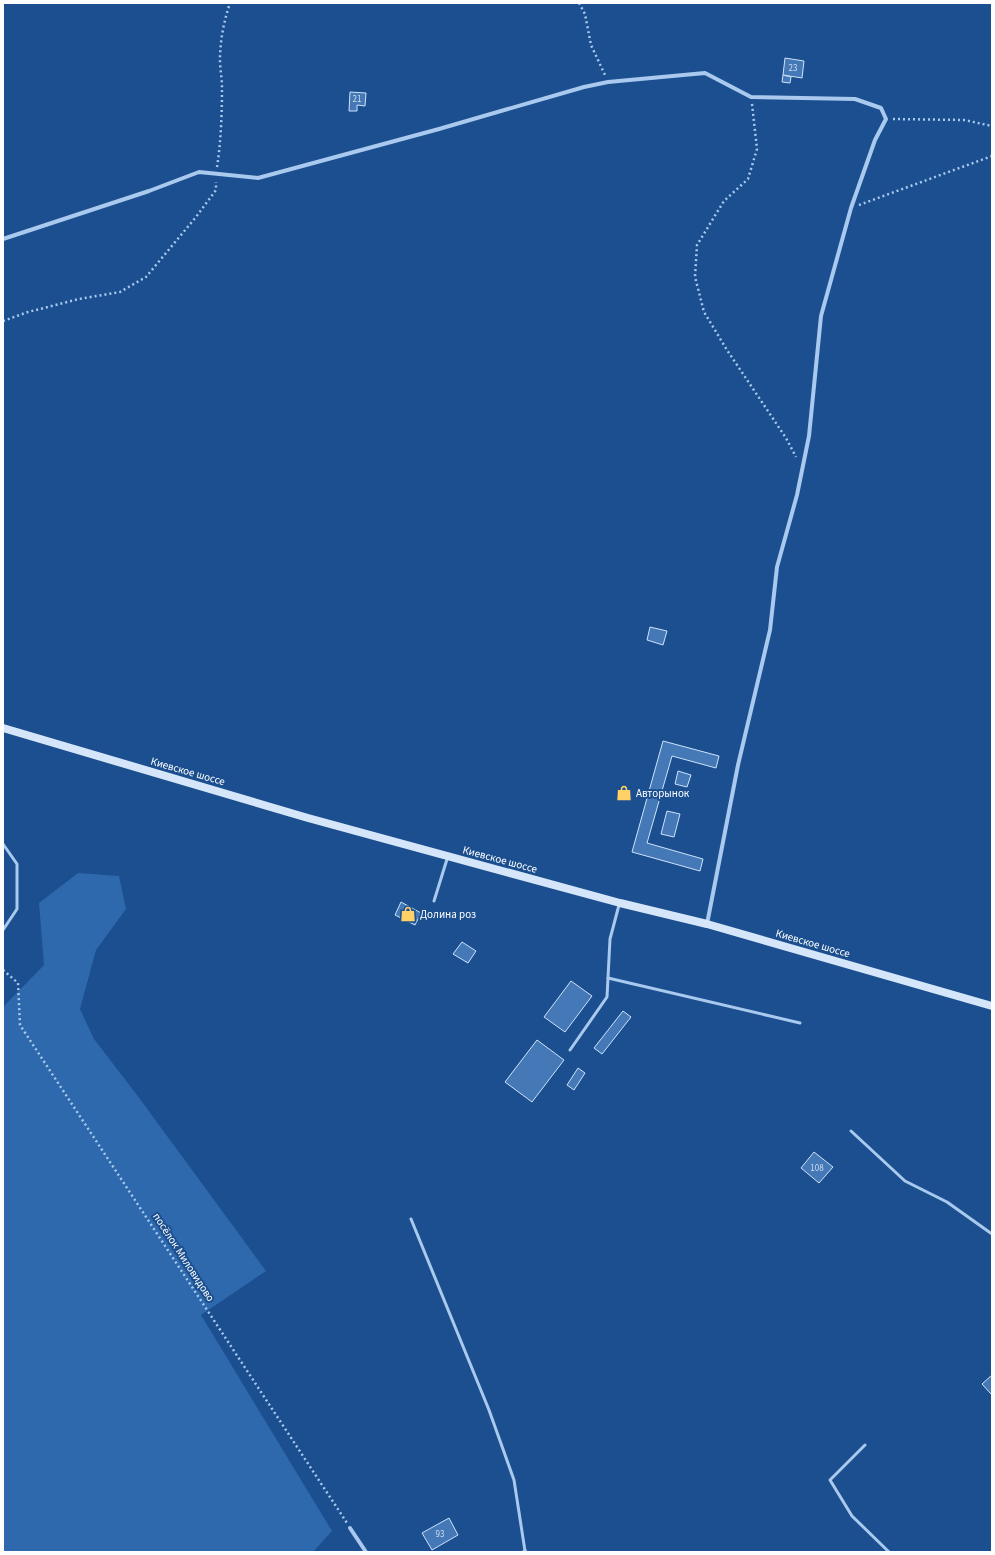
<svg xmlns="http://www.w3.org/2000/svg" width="995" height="1555" viewBox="0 0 995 1555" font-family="'Source Sans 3',sans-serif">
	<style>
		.green { fill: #2e69ad }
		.building { fill: #4478b7; stroke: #cfe3fa }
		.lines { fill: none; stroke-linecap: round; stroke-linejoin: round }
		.path { stroke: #a9c9ee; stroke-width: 2.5; stroke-dasharray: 2 3; stroke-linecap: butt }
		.service { stroke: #a9c9ee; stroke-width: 3 }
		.minor { stroke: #a9c9ee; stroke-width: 4 }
		.secondary { stroke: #d6e6fa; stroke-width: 8 }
		.labels { text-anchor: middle; stroke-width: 4; stroke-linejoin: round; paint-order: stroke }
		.number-label { font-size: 9px; fill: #d0dded }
		.street-label { font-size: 11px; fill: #fff; stroke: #1b4f8f }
		.poi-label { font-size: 11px; fill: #fff; stroke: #1b4f8f; text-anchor: start }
	</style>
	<rect width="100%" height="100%" fill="#1b4f8f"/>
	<polygon class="green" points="78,873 119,876 126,909 96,950 80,1009 94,1039 137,1095 266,1271 201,1315 332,1531 313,1552 3,1552 3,1007 44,965 39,903"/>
	<g class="building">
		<polygon points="785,58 804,61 802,78 783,75"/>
		<polygon points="783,75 791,77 790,83 782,82"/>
		<polygon points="350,92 366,93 365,106 357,105 357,111 349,111"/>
		<polygon points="650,627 667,631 663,645 647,640"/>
		<polygon points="663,741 719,756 716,768 672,756 647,843 703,859 700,871 632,852"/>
		<polygon points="678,771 691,775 687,787 675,784"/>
		<polygon points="667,811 680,814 674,837 661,834"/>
		<polygon points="401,902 421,913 415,925 395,915"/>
		<polygon points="462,942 476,951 468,963 453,954"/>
		<polygon points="571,981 592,996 565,1032 544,1017"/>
		<polygon points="623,1011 631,1017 602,1054 594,1048"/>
		<polygon points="537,1040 564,1060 532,1102 505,1082"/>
		<polygon points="578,1068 585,1073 574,1090 567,1085"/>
		<polygon points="814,1152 833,1167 819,1183 801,1168"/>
		<polygon points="992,1375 992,1395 982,1384"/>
		<polygon points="449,1518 458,1535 432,1550 422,1533"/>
	</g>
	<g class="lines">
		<g class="path">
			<polyline points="579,3 585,14 591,45 605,75"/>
			<polyline points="752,104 757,149 748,179 724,201 697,245 695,277 704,312 727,350 786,438 796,457"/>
			<polyline points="893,119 964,120 992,126"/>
			<path d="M 217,167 C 221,142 222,113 222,87 C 222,78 220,69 220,60 C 220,40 224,21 230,3"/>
			<polyline points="859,205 992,156"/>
			<polyline points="3,321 28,312 79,299 120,292 146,277 196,217 216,190 216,182"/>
			<polyline points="3,970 18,983 20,1025 347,1523"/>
		</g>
		<g class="service">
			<polyline points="3,844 17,864 17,909 3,930"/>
			<polyline points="434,901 448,856"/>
			<polyline points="608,978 800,1023"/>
			<polyline points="570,1050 607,997 610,939 619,905"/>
			<polyline points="851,1131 905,1181 947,1202 992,1234"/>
			<polyline points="411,1219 489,1410 514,1480 525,1551"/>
			<polyline points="865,1445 830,1480 852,1516 889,1552"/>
		</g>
		<g class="minor">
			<polyline points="3,239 149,191 199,172 258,178 439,129 584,87 608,82 705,73 751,97 855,99 881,108 886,119 875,140 851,208 821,316 809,436 797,495 777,567 770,630 738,765 707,924"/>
			<polyline points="350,1528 366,1552"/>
			<polyline points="524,1552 525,1551"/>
		</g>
		<polyline class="secondary" points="3,728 308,818 620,903 707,924 992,1006"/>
	</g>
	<defs>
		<symbol id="shop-bare" viewBox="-9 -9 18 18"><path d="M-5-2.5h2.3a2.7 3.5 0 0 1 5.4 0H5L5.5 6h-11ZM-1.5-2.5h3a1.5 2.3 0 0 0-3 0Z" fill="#ffd166" stroke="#1b4f8f" stroke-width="2.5" paint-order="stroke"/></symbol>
	</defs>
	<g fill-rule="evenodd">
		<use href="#shop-bare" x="613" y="782" width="22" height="22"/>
		<use href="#shop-bare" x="397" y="903" width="22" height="22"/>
	</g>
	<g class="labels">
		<g class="number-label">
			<text x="793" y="71">23</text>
			<text x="357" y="102">21</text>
			<text x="817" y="1171">108</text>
			<text x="440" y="1537">93</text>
		</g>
		<g class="street-label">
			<text transform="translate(188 771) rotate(16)" y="4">Киевское шоссе</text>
			<text transform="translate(500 859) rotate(15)" y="4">Киевское шоссе</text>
			<text transform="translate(813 943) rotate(16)" y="4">Киевское шоссе</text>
			<text transform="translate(184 1257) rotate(57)" y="4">посёлок Миловидово</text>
		</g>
		<g class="poi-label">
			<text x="636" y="797">Авторынок</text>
			<text x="420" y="918">Долина роз</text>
		</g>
	</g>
	<rect width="995" height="1555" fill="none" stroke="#ffffff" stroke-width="8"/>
</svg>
